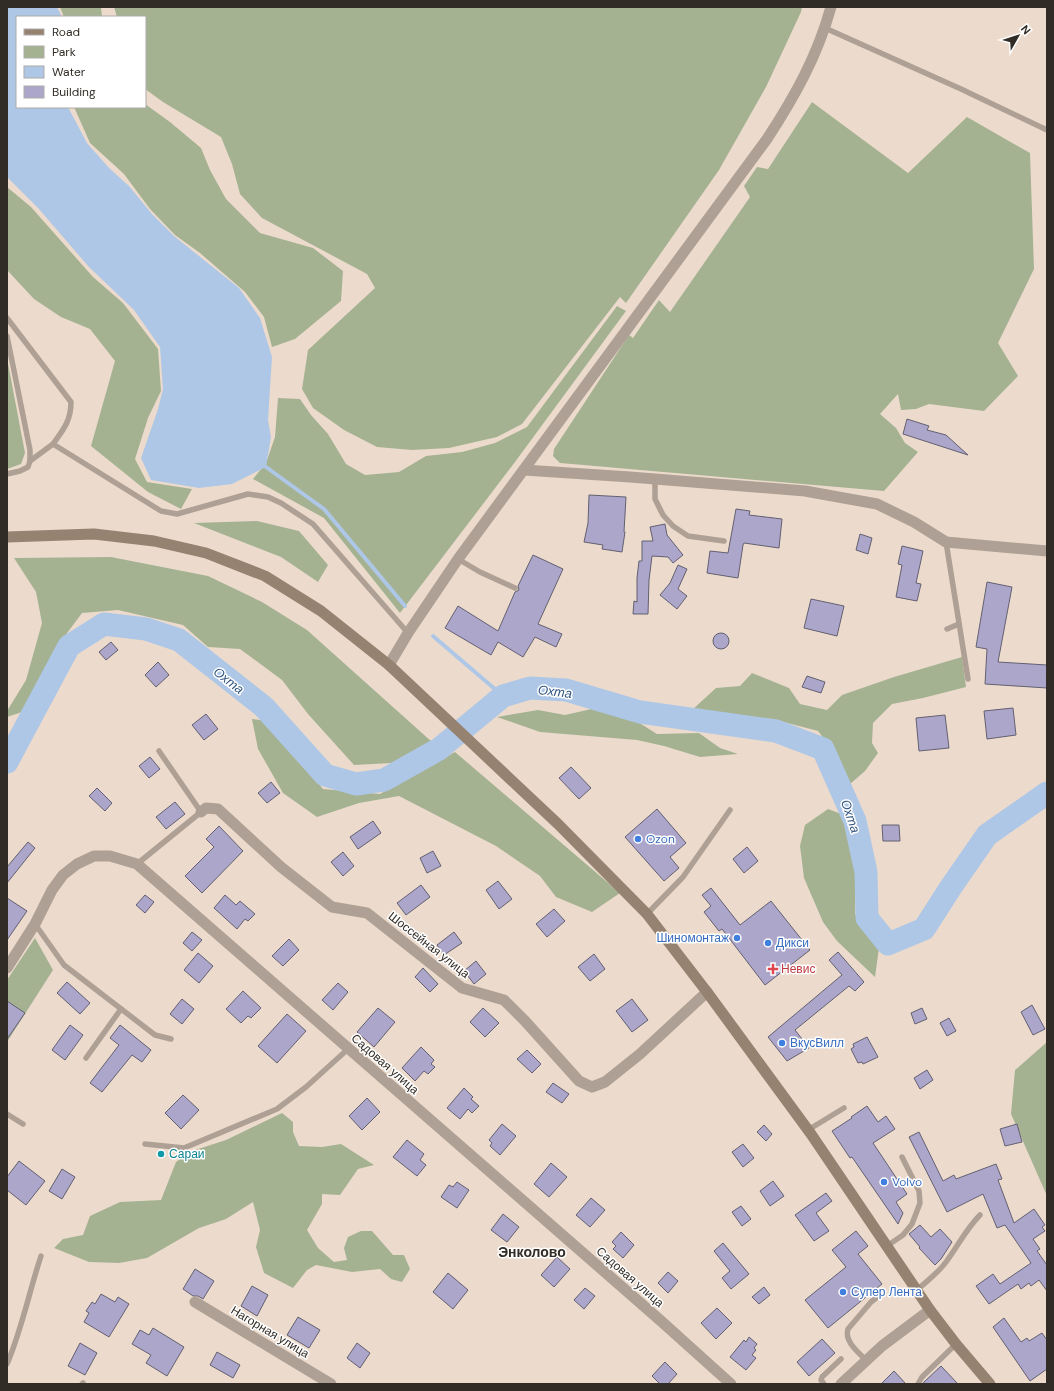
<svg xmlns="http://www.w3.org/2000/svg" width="1054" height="1391" viewBox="0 0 1054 1391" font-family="'DM Sans',sans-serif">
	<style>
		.green { fill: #a5b292 }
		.water { fill: #aec7e6 }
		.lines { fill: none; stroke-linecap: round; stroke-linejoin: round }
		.stream { stroke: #aec7e6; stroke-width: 4 }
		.river { stroke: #aec7e6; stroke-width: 23 }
		.building { fill: #aca6ca; stroke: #636071 }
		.service { stroke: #aea094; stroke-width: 5.5 }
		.minor { stroke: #aea094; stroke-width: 11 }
		.tertiary { stroke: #aea094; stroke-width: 11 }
		.secondary { stroke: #968270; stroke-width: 11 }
		.shop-dot { fill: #3f7fe0; stroke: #fff; stroke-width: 1.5 }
		.health-dot { fill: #e0444e; stroke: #fff; stroke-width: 1.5 }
		.culture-dot { fill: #0f9aa8; stroke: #fff; stroke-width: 1.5 }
		.labels { text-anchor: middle; stroke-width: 3; stroke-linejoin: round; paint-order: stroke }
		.shop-label { font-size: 12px; fill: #366cbe; stroke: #fff; text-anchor: start }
		.street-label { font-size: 12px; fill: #322c26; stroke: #fff }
		.health-label { font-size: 12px; fill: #be3a42; stroke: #fff; text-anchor: start }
		.culture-label { font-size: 12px; fill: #0d838f; stroke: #fff; text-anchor: start }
		.water-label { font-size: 13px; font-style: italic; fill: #325681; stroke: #fff }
		.quarter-label { font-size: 14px; font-weight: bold; fill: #322c26; stroke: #fff }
	</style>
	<rect width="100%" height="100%" fill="#ecdbcc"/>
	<g class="green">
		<polygon points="60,7 101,7 102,17 64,17"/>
		<polygon points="114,7 802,7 801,12 766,87 719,170 626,303 620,297 522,424 497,437 449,448 412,450 377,447 344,430 313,408 302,389 308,350 375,288 367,274 262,218 240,194 232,164 221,137 163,102 145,89 145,17 117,17"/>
		<polygon points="812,102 908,173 967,117 1030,153 1034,269 998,343 1018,376 984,411 929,404 916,409 901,410 898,394 880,414 896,428 905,443 918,452 884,491 560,463 553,456 554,449 629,335 633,338 659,300 670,312 750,197 744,186 757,167 768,169"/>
		<polygon points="145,104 170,122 201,148 210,170 226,199 260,233 313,248 343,271 341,301 295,339 272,347 264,317 245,292 200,253 175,235 150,209 124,174 90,143 74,107 145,107"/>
		<polygon points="7,187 31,207 93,277 123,303 158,349 161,391 148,418 135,459 147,482 192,489 181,509 148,492 91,446 115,361 90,329 61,317 34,299 7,270"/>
		<polygon points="617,306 626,311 515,462 400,613 324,518 253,479 266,463 275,437 278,398 300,399 311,415 328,434 346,464 365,475 399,472 426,456 462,452 495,443 527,427"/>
		<polygon points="7,358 25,453 21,464 7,469"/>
		<polygon points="257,521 299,531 328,565 318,582 281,557 194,523"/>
		<polygon points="111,557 208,576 262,602 307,630 432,742 392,763 354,765 308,714 282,680 240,649 208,647 183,625 118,610 82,613 59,644 53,666 36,692 28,710 7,717 7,711 26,680 42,623 36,592 14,558"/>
		<polygon points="962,657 966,687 923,698 892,704 873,723 872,743 878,753 865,771 849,785 839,758 818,731 772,719 691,711 716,688 740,686 752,673 789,688 800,704 827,710 842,695 894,677"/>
		<polygon points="596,708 630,717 657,734 699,733 720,748 738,754 700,757 664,746 637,740 540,732 497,717 538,710 565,715"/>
		<polygon points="252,719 268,721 323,789 380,794 455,752 620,893 592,912 556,897 540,876 496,846 399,796 359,803 317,817 283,793 258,749"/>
		<polygon points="828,809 844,815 855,854 855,914 879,948 875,977 837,941 823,922 804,878 800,846 805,825"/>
		<polygon points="35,938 53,970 7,1042 7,980"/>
		<polygon points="1047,1042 1047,1196 1011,1114 1015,1070"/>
		<polygon points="282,1113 293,1122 293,1132 299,1146 322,1147 341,1144 374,1165 358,1169 340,1195 322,1194 322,1204 307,1230 318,1248 334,1262 347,1260 344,1248 348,1237 361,1231 372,1231 393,1255 404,1255 410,1269 402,1282 391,1279 380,1269 352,1272 316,1265 307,1270 293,1288 264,1273 256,1247 260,1230 253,1202 226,1219 199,1228 147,1258 119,1263 89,1262 54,1248 63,1239 83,1235 90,1216 120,1202 161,1200 176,1162 189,1152 226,1140"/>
	</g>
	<polygon class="water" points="7,7 57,7 62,17 17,17 17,107 68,107 87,143 109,168 129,186 152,214 174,236 239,288 260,318 272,357 268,420 271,437 266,467 232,484 199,488 151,480 141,458 158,409 163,389 160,347 134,310 89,267 38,208 7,177"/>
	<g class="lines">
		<g class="stream">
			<polyline points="266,467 324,509 405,606"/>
			<polyline points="433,636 503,696"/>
		</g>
		<polyline class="river" points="7,762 69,646 104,624 146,629 179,640 264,707 325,775 356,784 384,780 439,749 503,696 530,688 566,690 640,712 776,731 823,749 855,821 866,872 867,918 888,944 924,929 951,887 987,835 1047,793"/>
	</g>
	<g class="building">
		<polygon points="907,419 929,426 927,430 946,435 968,455 903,434"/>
		<polygon points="589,495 626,497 624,532 625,532 622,552 602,549 603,545 584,542 588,523"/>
		<polygon points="736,509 750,511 749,515 782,519 779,548 744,543 743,545 738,578 707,573 710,551 728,553"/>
		<polygon points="665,524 667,535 683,555 673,563 668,557 652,556 649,580 648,614 633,614 634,601 637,602 637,578 639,561 642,561 642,541 653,541 650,527"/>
		<polygon points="860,534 872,538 868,554 856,550"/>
		<polygon points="902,546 923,551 916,583 921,584 917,601 896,597 902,565 898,564"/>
		<polygon points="533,555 563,569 538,624 562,634 556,647 535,637 523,657 498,642 491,655 445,628 458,606 498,631 515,592 519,590 518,586"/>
		<polygon points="678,565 687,569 678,589 687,596 677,609 660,595 670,583"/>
		<polygon points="987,582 1012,587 998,662 1047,665 1047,688 985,684 987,649 976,647"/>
		<polygon points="811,599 844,606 837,636 804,628"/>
		<circle cx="721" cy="641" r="8"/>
		<polygon points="111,642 118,650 106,660 99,652"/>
		<polygon points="158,662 169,675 156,687 145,675"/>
		<polygon points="807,676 825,682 821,693 802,687"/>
		<polygon points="1013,708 1016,735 987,739 984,711"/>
		<polygon points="206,714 218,729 204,740 192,725"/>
		<polygon points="945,715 949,748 919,751 916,718"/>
		<polygon points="150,757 160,769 149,778 139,766"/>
		<polygon points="571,767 591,788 579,799 559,778"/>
		<polygon points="271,782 280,793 267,803 258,793"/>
		<polygon points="97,788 112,803 105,811 89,796"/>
		<polygon points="175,802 185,814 166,829 156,817"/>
		<polygon points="657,809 686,843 670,857 679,868 664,881 625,837"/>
		<polygon points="373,821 381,833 358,849 350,837"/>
		<polygon points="882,825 899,825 900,841 883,841"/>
		<polygon points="219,826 243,851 202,893 185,876 214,847 206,839"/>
		<polygon points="28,842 35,848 7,883 7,867"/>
		<polygon points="747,847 758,861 744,873 733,859"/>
		<polygon points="433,851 441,866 427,873 420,858"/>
		<polygon points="343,852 354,866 343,876 331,862"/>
		<polygon points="498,881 512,899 499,909 486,890"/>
		<polygon points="421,885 430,897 406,915 397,903"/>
		<polygon points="711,888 740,925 771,901 810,950 765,985 722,929 719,931 704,912 711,906 702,895"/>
		<polygon points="145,895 154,902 145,913 136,905"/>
		<polygon points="225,895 236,905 240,901 255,914 248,921 245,919 237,929 214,908"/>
		<polygon points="7,898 27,911 7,940"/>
		<polygon points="554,909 565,921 547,937 536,924"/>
		<polygon points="192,932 202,940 192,951 183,943"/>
		<polygon points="454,932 462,943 444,955 437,945"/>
		<polygon points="289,939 299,950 283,966 272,956"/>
		<polygon points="838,952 864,982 855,991 849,986 795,1030 809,1048 787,1061 768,1037 842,975 829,960"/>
		<polygon points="198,953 213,966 199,983 184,970"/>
		<polygon points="594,954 605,969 590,981 578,967"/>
		<polygon points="476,961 486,974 474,984 464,971"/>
		<polygon points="423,968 438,984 430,992 415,977"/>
		<polygon points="67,982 90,1003 80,1014 57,993"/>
		<polygon points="338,983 348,992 333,1010 322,1000"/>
		<polygon points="243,991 261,1008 251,1018 248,1016 241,1023 226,1009"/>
		<polygon points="182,999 194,1009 182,1024 170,1014"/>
		<polygon points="632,999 648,1020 632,1032 616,1011"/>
		<polygon points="7,1001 25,1013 7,1039"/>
		<polygon points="1032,1005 1045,1029 1033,1035 1021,1012"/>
		<polygon points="378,1008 395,1022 374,1047 357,1032"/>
		<polygon points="483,1008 499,1023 485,1037 470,1022"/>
		<polygon points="922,1008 927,1019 915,1024 911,1013"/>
		<polygon points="287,1014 306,1031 277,1063 258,1046"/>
		<polygon points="949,1018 956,1031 947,1036 940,1023"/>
		<polygon points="70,1025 83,1035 65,1060 52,1050"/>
		<polygon points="120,1025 151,1050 142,1062 132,1055 102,1092 90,1083 119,1045 110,1038"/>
		<polygon points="867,1037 878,1057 863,1064 862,1062 858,1063 851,1049 854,1047 853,1044"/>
		<polygon points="421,1047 434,1060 431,1064 435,1067 428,1074 424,1071 415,1081 402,1068"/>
		<polygon points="527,1050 541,1064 532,1073 517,1059"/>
		<polygon points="927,1070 933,1080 920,1089 914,1078"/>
		<polygon points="553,1083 569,1094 562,1103 546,1092"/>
		<polygon points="464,1088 473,1097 471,1099 479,1106 472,1113 468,1109 460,1119 447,1108"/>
		<polygon points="183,1095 199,1110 181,1129 165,1113"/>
		<polygon points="367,1098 380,1112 362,1130 349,1116"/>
		<polygon points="867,1106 878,1122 886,1116 895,1129 873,1143 907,1194 896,1202 903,1213 898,1224 852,1157 850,1158 832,1131 852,1118 851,1117"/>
		<polygon points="502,1124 516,1136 500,1155 490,1146 492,1143 489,1140"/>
		<polygon points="1017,1124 1022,1142 1005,1146 1000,1129"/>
		<polygon points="764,1125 772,1134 766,1141 757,1132"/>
		<polygon points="919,1132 943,1181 954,1175 956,1179 996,1164 1002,1179 998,1180 1014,1223 1034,1209 1045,1225 1042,1227 1045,1231 1033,1239 1040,1249 1037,1251 1047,1265 1047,1291 1039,1280 1031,1286 1029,1283 1021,1289 1018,1284 989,1304 976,1286 993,1274 1000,1284 1031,1263 1005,1225 997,1228 983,1194 947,1212 909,1137"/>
		<polygon points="407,1140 424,1154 420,1160 426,1165 417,1176 393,1157"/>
		<polygon points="743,1144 754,1158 743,1167 732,1152"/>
		<polygon points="19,1161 45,1181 26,1205 7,1190 7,1177"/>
		<polygon points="551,1163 567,1177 549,1197 534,1184"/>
		<polygon points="62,1169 75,1177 62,1199 49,1191"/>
		<polygon points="773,1181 784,1196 770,1206 760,1191"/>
		<polygon points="457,1182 469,1190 457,1208 441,1197 449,1185 453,1187"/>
		<polygon points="826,1193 832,1201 816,1213 829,1231 814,1241 795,1215"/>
		<polygon points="591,1198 605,1210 590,1227 576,1215"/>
		<polygon points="741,1206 751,1219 742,1226 732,1212"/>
		<polygon points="503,1214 519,1227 507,1242 491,1230"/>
		<polygon points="920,1225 931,1237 940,1229 952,1242 941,1259 935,1265 919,1248 920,1247 909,1234"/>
		<polygon points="856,1231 868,1246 858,1254 882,1284 828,1328 805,1300 846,1267 832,1250"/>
		<polygon points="621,1232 634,1245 623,1258 613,1249 616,1246 612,1242"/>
		<polygon points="723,1243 749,1274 731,1289 722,1278 730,1271 714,1251"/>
		<polygon points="557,1257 570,1269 554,1287 541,1275"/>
		<polygon points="195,1269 214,1281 203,1299 198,1296 193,1296 183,1289"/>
		<polygon points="668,1272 678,1281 668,1293 658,1283"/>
		<polygon points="448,1273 468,1290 453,1309 433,1292"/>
		<polygon points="252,1286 268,1295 257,1316 241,1306"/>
		<polygon points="764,1287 770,1295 759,1304 752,1297"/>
		<polygon points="585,1288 595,1296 584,1309 574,1300"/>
		<polygon points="101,1294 115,1302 118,1297 129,1304 109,1337 84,1322 89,1313 86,1311 92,1302 95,1304"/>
		<polygon points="717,1308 732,1323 716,1339 701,1323"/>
		<polygon points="298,1317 320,1330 309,1348 287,1335"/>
		<polygon points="1004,1318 1021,1342 1027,1338 1029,1341 1042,1333 1047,1340 1047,1369 1030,1381 993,1327"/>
		<polygon points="153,1328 184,1347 167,1376 146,1363 151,1355 132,1344 140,1330 149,1335"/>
		<polygon points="749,1337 757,1344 754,1348 756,1350 752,1355 756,1358 746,1370 730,1357 744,1340 746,1342"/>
		<polygon points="822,1339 835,1353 809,1376 797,1362"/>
		<polygon points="80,1343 97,1353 85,1375 68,1366"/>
		<polygon points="357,1343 370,1353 360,1368 347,1358"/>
		<polygon points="217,1352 240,1365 233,1378 210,1365"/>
		<polygon points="665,1362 677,1374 668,1384 660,1384 652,1376"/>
		<polygon points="941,1366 958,1384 923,1384 924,1382"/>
		<polygon points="894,1371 906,1384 881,1384"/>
	</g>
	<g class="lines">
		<g class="service">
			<polyline points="825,28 961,89 1047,130"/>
			<path d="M 7,318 L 71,402 C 71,421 63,430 53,444 L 161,511 L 177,514 L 248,494 L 268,497 L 281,503 L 313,524 L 408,633"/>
			<polyline points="7,336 30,450 30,461 28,467 20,471 7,474"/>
			<polyline points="30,461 53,444"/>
			<polyline points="655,479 655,499 663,515 673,526 688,536 724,541"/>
			<polyline points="946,542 968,679"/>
			<polyline points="458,559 480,572 515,588"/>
			<polyline points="947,629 959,624"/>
			<polyline points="137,864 201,812 159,751"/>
			<polyline points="647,914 683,877 730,810"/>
			<polyline points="35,924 64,965 155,1035 171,1039"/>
			<polyline points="86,1058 121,1009"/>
			<polyline points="7,1114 23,1124"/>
			<polyline points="808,1130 844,1108"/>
			<polyline points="145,1144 184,1148 277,1109 306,1087 348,1049"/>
			<polyline points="887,1246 903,1235 912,1224 920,1203 919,1191 902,1157"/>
			<path d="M 917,1290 C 927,1281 938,1273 946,1262 C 958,1246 966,1229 980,1215"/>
			<path d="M 866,1360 C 858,1352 844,1341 848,1329 L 871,1302 L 881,1294"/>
			<path d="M 7,1364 C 22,1329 29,1292 41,1256"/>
			<polyline points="82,1384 83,1383"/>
			<polyline points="824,1384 821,1380 822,1377 841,1359"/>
			<polyline points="918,1384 922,1377 956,1344"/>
		</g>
		<g class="minor">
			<polyline points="524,470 630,477 805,491 877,504 914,522 946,542 1047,551"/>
			<polyline points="201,812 206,808 218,809 281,867 332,907 367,913 462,988 504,1000 525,1021 579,1081 592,1087 605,1082 640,1054 707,992"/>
			<polyline points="7,968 35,924 52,890 63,875 77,864 94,856 110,856 137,864 661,1321 731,1384"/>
			<polyline points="195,1302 331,1384"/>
		</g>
		<g class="tertiary">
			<path d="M 389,665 L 408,633 L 458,559 L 767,139 C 795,96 817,57 831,7"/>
			<polyline points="841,1384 882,1346 930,1310"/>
		</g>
		<polyline class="secondary" points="7,537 94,534 154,541 206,553 265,576 321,611 389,665 558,824 647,914 707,992 811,1134 930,1310 956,1344 990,1384"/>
	</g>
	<g class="shop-dot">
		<circle cx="638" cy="839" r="4"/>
		<circle cx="737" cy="938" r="4"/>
		<circle cx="768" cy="943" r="4"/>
		<circle cx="782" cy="1043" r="4"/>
		<circle cx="884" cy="1182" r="4"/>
		<circle cx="843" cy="1292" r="4"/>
	</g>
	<path class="health-dot" d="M771 963h4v4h4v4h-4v4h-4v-4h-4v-4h4z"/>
	<circle class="culture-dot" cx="161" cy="1154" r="4"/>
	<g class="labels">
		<g class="shop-label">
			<text x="646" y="843">Ozon</text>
			<text x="729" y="942" text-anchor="end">Шиномонтаж</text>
			<text x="776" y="947">Дикси</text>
			<text x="790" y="1047">ВкусВилл</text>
			<text x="892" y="1186">Volvo</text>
			<text x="851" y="1296">Супер Лента</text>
		</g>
		<g class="street-label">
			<text transform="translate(429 945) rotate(38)" y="4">Шоссейная улица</text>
			<text transform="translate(385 1064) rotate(41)" y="4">Садовая улица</text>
			<text transform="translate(630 1277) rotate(41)" y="4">Садовая улица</text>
			<text transform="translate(270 1332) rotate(31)" y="4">Нагорная улица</text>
		</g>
		<g class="health-label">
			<text x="781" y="973">Невис</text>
		</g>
		<g class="culture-label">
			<text x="169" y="1158">Сараи</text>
		</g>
		<g class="water-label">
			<text transform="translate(229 680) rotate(38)" y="5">Охта</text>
			<text transform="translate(555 691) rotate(7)" y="5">Охта</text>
			<text transform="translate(851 816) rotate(71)" y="5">Охта</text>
		</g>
		<g class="quarter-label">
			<text x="532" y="1257">Энколово</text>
		</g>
	</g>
	<rect width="1054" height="1391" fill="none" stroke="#322c26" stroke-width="16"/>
	<rect x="16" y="16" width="130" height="92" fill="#ffffff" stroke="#adaba8"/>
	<rect x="24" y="29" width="20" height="6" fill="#968270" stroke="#adaba8"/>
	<text x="52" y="36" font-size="12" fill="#322c26">Road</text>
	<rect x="24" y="46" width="20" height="12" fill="#a5b292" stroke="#adaba8"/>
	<text x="52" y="56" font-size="12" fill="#322c26">Park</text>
	<rect x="24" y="66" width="20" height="12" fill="#aec7e6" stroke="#adaba8"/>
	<text x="52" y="76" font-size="12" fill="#322c26">Water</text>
	<rect x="24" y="86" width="20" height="12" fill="#aca6ca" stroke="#adaba8"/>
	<text x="52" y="96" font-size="12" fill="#322c26">Building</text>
	<g transform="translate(1018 36) rotate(51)" stroke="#ffffff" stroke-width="3" paint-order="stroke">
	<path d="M0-3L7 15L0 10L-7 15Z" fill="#322c26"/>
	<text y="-6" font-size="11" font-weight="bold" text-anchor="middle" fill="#322c26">N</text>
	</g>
</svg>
